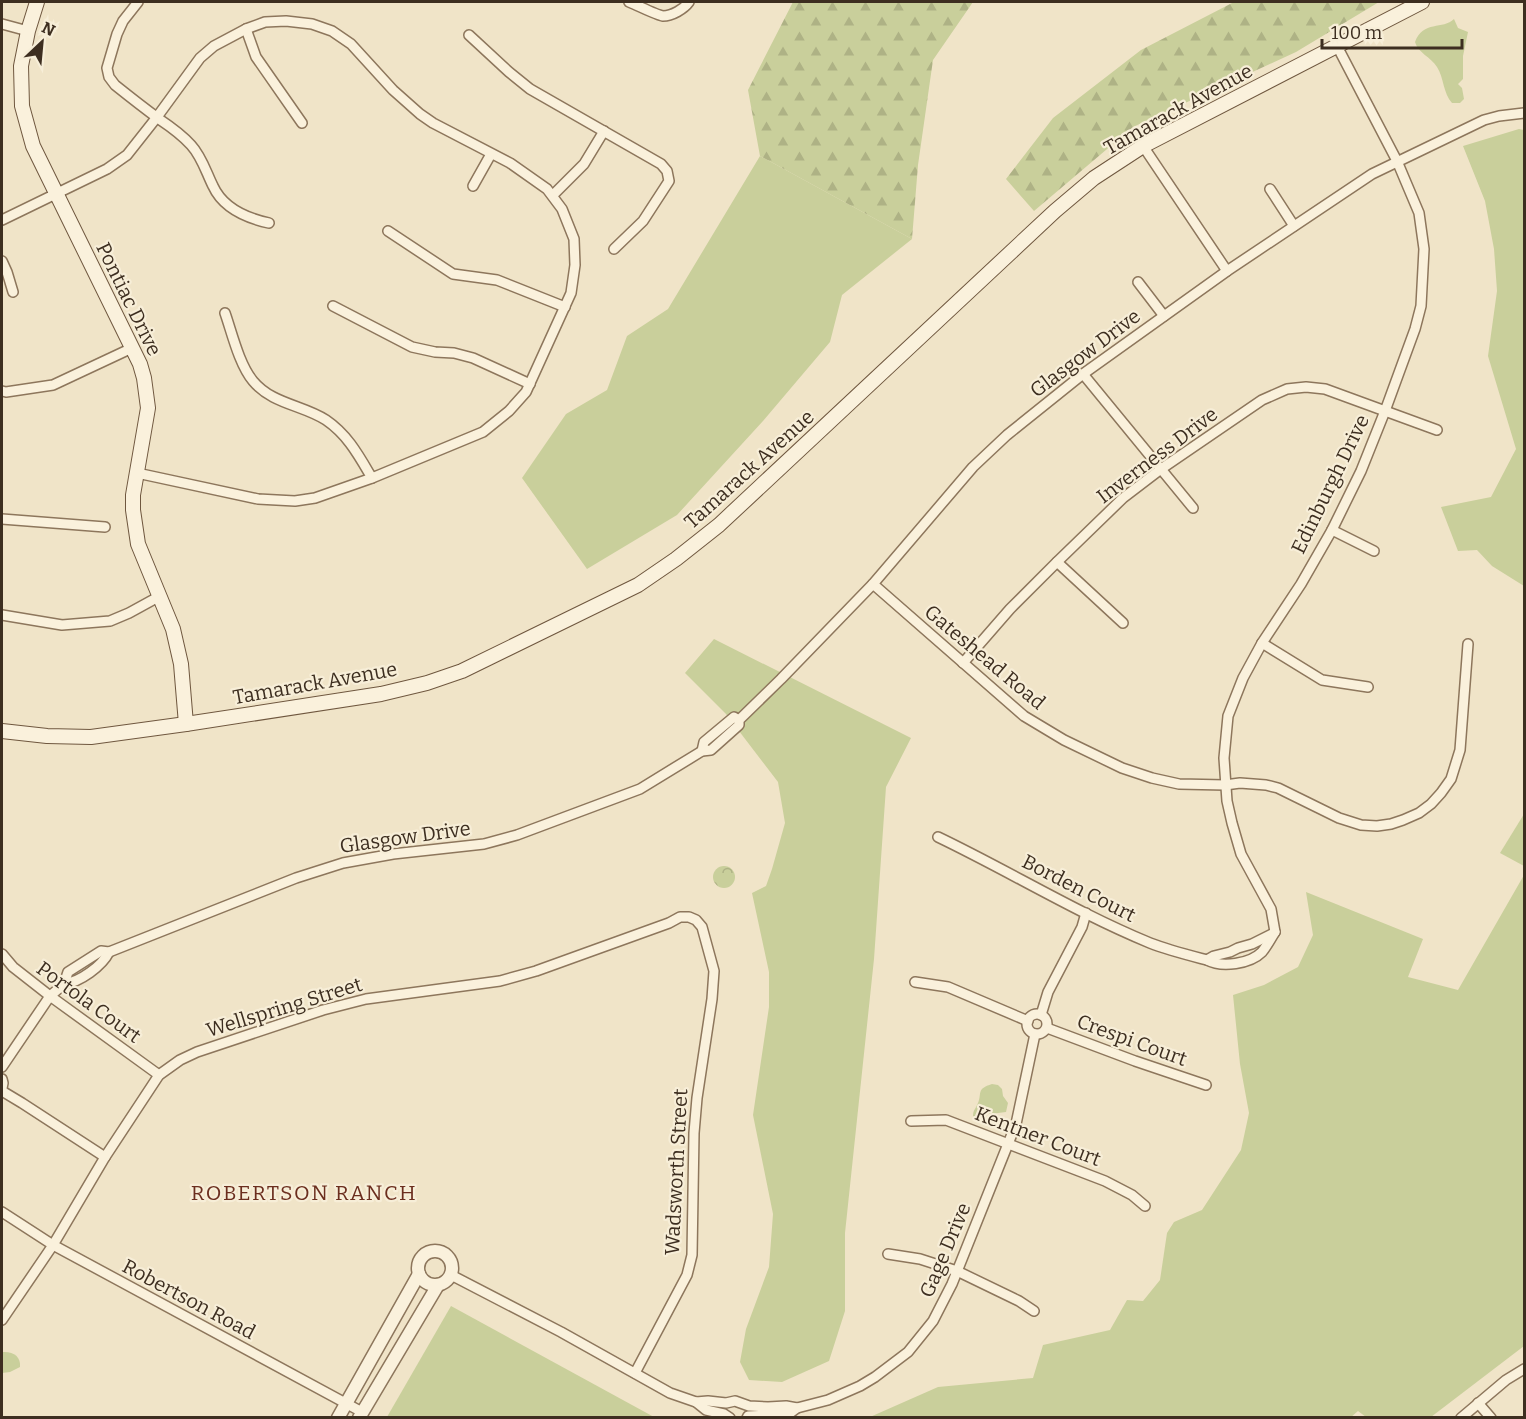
<svg xmlns="http://www.w3.org/2000/svg" width="1526" height="1419" viewBox="0 0 1526 1419" font-family="Bitter,serif">
	<style>
		.green { fill: #c9cf9b }
		.forest { fill: url(#forest-firs) }
		.park { fill: url(#park-crowns) }
		.lines { fill: none; stroke-linecap: round; stroke-linejoin: round }
		.minor-casing { stroke: #8d765c; stroke-width: 12 }
		.tertiary-casing { stroke: #8d765c; stroke-width: 15 }
		.secondary-casing { stroke: #6f573f; stroke-width: 16 }
		.minor { stroke: #faf1dc; stroke-width: 9 }
		.tertiary { stroke: #faf1dc; stroke-width: 12 }
		.secondary { stroke: #faf1dc; stroke-width: 14 }
		.labels { text-anchor: middle; stroke-width: 4.5; stroke-linejoin: round; paint-order: stroke }
		.street-label { font-size: 20px; fill: #3d2e20; stroke: #f7eed8 }
		.neighbourhood-label { font-size: 21px; letter-spacing: 1.5px; fill: #6b2e1e; stroke: #f7eed8 }
	</style>
	<defs>
		<pattern id="forest-firs" width="22" height="20" patternUnits="userSpaceOnUse" patternTransform="scale(1.5)"><rect width="22" height="20" fill="#c9cf9b"/><path d="M5 1l3.5 6h-7zM16 11l3.5 6h-7z" fill="#aeb285"/></pattern>
		<pattern id="park-crowns" width="20" height="18" patternUnits="userSpaceOnUse" patternTransform="scale(1.5)"><rect width="20" height="18" fill="#c9cf9b"/><path d="M2 6a3 3 0 1 1 6 0M12 15a3 3 0 1 1 6 0" fill="none" stroke="#aeb285"/></pattern>
	</defs>
	<rect width="100%" height="100%" fill="#f0e4c8"/>
	<g class="green">
		<path d="M 1454,19 L 1458,28 L 1468,32 L 1463,56 L 1463,79 L 1458,84 L 1462,88 L 1464,99 L 1460,103 L 1452,103 C 1443,93 1444,78 1437,67 C 1431,57 1418,53 1415,42 C 1423,20 1443,30 1454,19 Z"/>
		<polygon points="1519,129 1524,130 1524,586 1492,566 1477,550 1458,551 1441,507 1491,497 1516,449 1488,356 1497,291 1494,249 1485,201 1463,146"/>
		<polygon points="760,156 912,239 842,295 830,342 763,421 677,515 587,569 522,478 566,414 607,390 627,336 668,309"/>
		<polygon points="714,639 911,738 886,787 874,959 845,1233 845,1311 829,1361 782,1382 749,1380 740,1362 746,1329 769,1267 773,1214 753,1115 769,1007 769,972 752,893 766,886 772,869 785,823 778,782 726,714 685,673"/>
		<polygon points="1524,814 1524,866 1500,853"/>
		<polygon points="1524,875 1524,1346 1431,1417 1366,1417 1358,1411 1350,1418 870,1417 938,1387 1033,1378 1043,1345 1110,1330 1127,1300 1143,1301 1160,1280 1167,1233 1174,1222 1202,1210 1241,1150 1249,1113 1240,1064 1233,995 1264,985 1298,967 1313,935 1306,892 1423,939 1408,977 1458,990"/>
		<path d="M 992,1084 L 998,1085 L 1002,1089 L 1003,1096 L 1008,1103 L 1006,1112 L 990,1114 L 982,1112 L 979,1120 L 973,1117 C 973,1110 975,1110 978,1103 C 982,1093 976,1089 992,1084 Z"/>
		<polygon points="451,1306 654,1417 387,1417"/>
		<path d="M 2,1352 C 13,1351 21,1356 20,1367 L 10,1372 L 2,1373 Z"/>
	</g>
	<g class="forest">
		<polygon points="793,2 973,2 933,60 918,165 912,239 760,156 748,90"/>
		<polygon points="1234,2 1379,2 1296,52 1133,127 1034,211 1006,179 1053,118 1141,50"/>
	</g>
	<circle class="park" cx="724" cy="877" r="11"/>
	<g class="lines">
		<defs>
			<g id="minor">
				<path d="M 138,2 L 123,21 L 117,34 L 107,68 L 109,77 L 115,85 C 130,97 144,108 159,119 C 171,127 182,135 191,145 C 202,157 206,172 213,186 C 223,208 246,218 269,223"/>
				<path d="M 629,2 C 637,5 656,15 663,16 C 672,16 684,9 689,2"/>
				<polyline points="2,24 28,31"/>
				<polyline points="246,29 256,57 302,123"/>
				<polyline points="469,35 509,72 530,89 661,164 667,171 669,181 643,221 614,249"/>
				<polyline points="1143,146 1227,271"/>
				<polyline points="473,186 491,154"/>
				<polyline points="1270,189 1294,226"/>
				<polyline points="553,195 584,164 604,131"/>
				<polyline points="2,220 107,169 127,155 157,117 200,58 214,46 246,29 265,22 286,21 312,24 332,31 351,44 393,90 420,114 433,123 510,163 547,189 562,209 574,239 575,265 571,293 526,392 509,411 483,432 372,478 315,498 295,501 258,499 137,473"/>
				<polyline points="388,231 453,274 497,280 565,307"/>
				<polyline points="2,261 7,272 13,292"/>
				<polyline points="1138,282 1164,316"/>
				<polyline points="333,306 412,347 435,352 454,353 473,358 530,384"/>
				<path d="M 225,313 C 232,333 239,364 253,381 C 272,404 303,405 326,420 C 348,435 359,456 372,478"/>
				<polyline points="1083,374 1193,508"/>
				<polyline points="2,391 6,392 53,385 132,348"/>
				<polyline points="2,519 105,527"/>
				<polyline points="1332,530 1374,551"/>
				<polyline points="1057,562 1123,623"/>
				<polyline points="873,584 1024,716 1064,740 1122,768 1152,778 1179,784 1225,785 1240,783 1266,785 1278,788 1339,818 1361,825 1377,826 1391,824 1403,820 1419,813 1431,804 1441,793 1451,779 1460,750 1468,644"/>
				<polyline points="2,615 62,625 110,621 129,613 160,596"/>
				<polyline points="1262,643 1322,680 1368,687"/>
				<polyline points="963,663 1010,609 1057,562 1123,498 1161,469 1262,400 1287,389 1306,387 1325,389 1437,430"/>
				<polyline points="702,751 704,742 734,717 739,720"/>
				<path d="M 938,837 C 1009,871 1077,913 1150,943 C 1168,950 1188,955 1207,960 C 1222,968 1250,964 1262,952 C 1267,946 1271,938 1275,932"/>
				<polyline points="1275,932 1271,909 1241,854 1232,823 1227,801 1224,758 1228,716 1243,678 1262,643 1301,584 1332,530 1361,471 1385,411 1415,329 1421,306 1424,249 1419,213 1397,161 1337,46"/>
				<polyline points="2,954 13,967 50,996 159,1075"/>
				<polyline points="1207,960 1214,956 1230,952 1238,948 1252,944 1274,933"/>
				<polyline points="915,982 948,987 1028,1021"/>
				<path d="M 64,984 C 80,982 102,966 109,952"/>
				<circle cx="1037" cy="1024" r="10"/>
				<polyline points="1041,1015 1048,992 1082,927 1086,913"/>
				<polyline points="1047,1028 1135,1061 1206,1085"/>
				<polyline points="2,1067 50,996 64,984 68,972 101,951 109,952 296,878 343,863 393,854 484,844 517,835 640,789 702,751 711,750 739,725 739,720 781,679 873,584 973,467 1007,435 1083,374 1227,271 1372,174 1484,120 1499,116 1524,113"/>
				<polyline points="2,1079 3,1083 2,1088"/>
				<polyline points="2,1091 22,1103 105,1157"/>
				<polyline points="911,1121 946,1120 1105,1181 1132,1195 1145,1206"/>
				<polyline points="2,1212 53,1245 116,1279 362,1412"/>
				<polyline points="888,1254 920,1259 957,1271 1019,1301 1034,1311"/>
				<polyline points="451,1275 561,1332 670,1393 696,1402 706,1410 724,1414 730,1418"/>
				<polyline points="2,1320 53,1245 105,1157 159,1075 180,1060 197,1052 323,1010 366,999 500,981 536,971 669,923 680,917 689,917 696,920 702,927 714,971 712,999 697,1098 694,1133 692,1255 687,1275 635,1373"/>
				<polyline points="696,1402 708,1401 726,1403 735,1401 749,1406 768,1407 786,1406 797,1408"/>
				<polyline points="1478,1403 1491,1418"/>
				<polyline points="747,1418 748,1416 789,1414 797,1408 828,1400 860,1386 875,1377 908,1352 933,1321 952,1284 1016,1124 1035,1034"/>
				<polyline points="1461,1418 1506,1380 1524,1369"/>
			</g>
			<g id="tertiary">
				<circle cx="435" cy="1268" r="17"/>
				<polyline points="338,1418 419,1274"/>
				<polyline points="359,1418 438,1285"/>
			</g>
			<g id="secondary">
				<polyline points="37,2 28,31 21,66 22,106 33,146 140,364 144,378 148,408 133,495 133,510 138,544 173,629 181,664 186,724"/>
				<polyline points="2,731 47,736 91,737 186,724 381,694 427,683 462,671 638,585 676,559 719,525 1055,211 1094,178 1143,146 1422,2"/>
			</g>
		</defs>
		<use href="#minor" class="minor-casing"/>
		<use href="#tertiary" class="tertiary-casing"/>
		<use href="#secondary" class="secondary-casing"/>
		<use href="#minor" class="minor"/>
		<use href="#tertiary" class="tertiary"/>
		<use href="#secondary" class="secondary"/>
	</g>
	<g class="labels">
		<g class="street-label">
			<text transform="translate(1178 109) rotate(-29)" y="7">Tamarack Avenue</text>
			<text transform="translate(129 299) rotate(64)" y="7">Pontiac Drive</text>
			<text transform="translate(1085 353) rotate(-37)" y="7">Glasgow Drive</text>
			<text transform="translate(1157 455) rotate(-37)" y="7">Inverness Drive</text>
			<text transform="translate(749 469) rotate(-42)" y="7">Tamarack Avenue</text>
			<text transform="translate(1330 484) rotate(-64)" y="7">Edinburgh Drive</text>
			<text transform="translate(985 657) rotate(40)" y="7">Gateshead Road</text>
			<text transform="translate(315 683) rotate(-10)" y="7">Tamarack Avenue</text>
			<text transform="translate(405 837) rotate(-8)" y="7">Glasgow Drive</text>
			<text transform="translate(1079 888) rotate(27)" y="7">Borden Court</text>
			<text transform="translate(89 1002) rotate(36)" y="7">Portola Court</text>
			<text transform="translate(284 1007) rotate(-17)" y="7">Wellspring Street</text>
			<text transform="translate(1132 1040) rotate(20)" y="7">Crespi Court</text>
			<text transform="translate(1038 1136) rotate(21)" y="7">Kentner Court</text>
			<text transform="translate(676 1172) rotate(-87)" y="7">Wadsworth Street</text>
			<text transform="translate(945 1250) rotate(-67)" y="7">Gage Drive</text>
			<text transform="translate(189 1299) rotate(28)" y="7">Robertson Road</text>
		</g>
		<g class="neighbourhood-label">
			<text x="304" y="1200">ROBERTSON RANCH</text>
		</g>
	</g>
	<rect width="1526" height="1419" fill="none" stroke="#3d2e20" stroke-width="6"/>
	<g transform="translate(42 42) rotate(26)" stroke="#f7eed8" stroke-width="4.5" paint-order="stroke">
	<path d="M0-4.5L10 22L0 15L-10 22Z" fill="#3d2e20"/>
	<text y="-9" font-size="16" font-weight="bold" text-anchor="middle" fill="#3d2e20">N</text>
	</g>
	<path d="M1322 39v9h140v-9" fill="none" stroke="#3d2e20" stroke-width="3"/>
	<text x="1331" y="39" font-size="18" fill="#3d2e20" stroke="#f7eed8" stroke-width="4.5" paint-order="stroke">100 m</text>
</svg>
